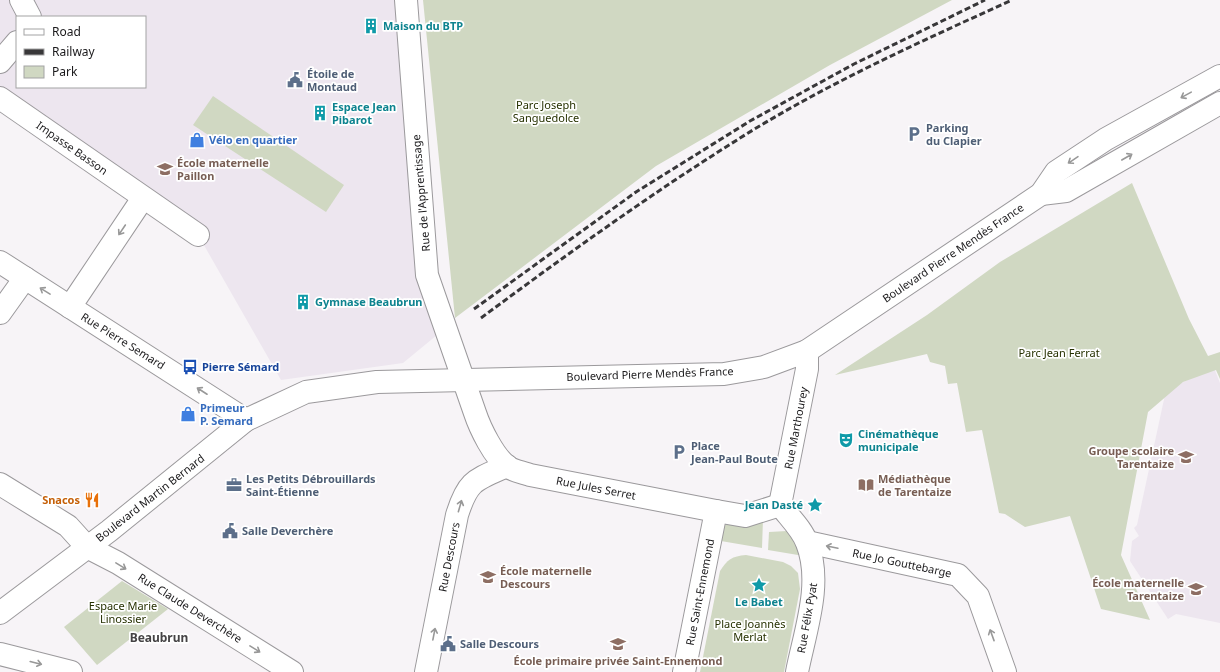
<svg xmlns="http://www.w3.org/2000/svg" width="1220" height="672" viewBox="0 0 1220 672" font-family="'Noto Sans',sans-serif">
	<style>
		.built { fill: #ede6ef; fill-rule: evenodd }
		.green { fill: #d0d8c2 }
		.lines { fill: none; stroke-linecap: round; stroke-linejoin: round }
		.minor-casing { stroke: #9b999c; stroke-width: 24 }
		.major-casing { stroke: #9b999c; stroke-width: 24 }
		.minor { stroke: #fff; stroke-width: 22 }
		.major { stroke: #fff; stroke-width: 22 }
		.rail { stroke: #383739; stroke-width: 3; stroke-dasharray: 6 3; stroke-linecap: butt }
		.oneway { stroke: #989898 }
		.labels { text-anchor: middle; stroke-width: 3.5; stroke-linejoin: round; paint-order: stroke }
		.culture-label { font-size: 11px; font-weight: bold; fill: #0d838f; stroke: #fff; text-anchor: start }
		.service-label { font-size: 11px; font-weight: bold; fill: #4e5e75; stroke: #fff; text-anchor: start }
		.park-label { font-size: 11px; fill: #263101; stroke: #fff }
		.shop-label { font-size: 11px; font-weight: bold; fill: #366cbe; stroke: #fff; text-anchor: start }
		.street-label { font-size: 11px; fill: #1a191b; stroke: #fff }
		.education-label { font-size: 11px; font-weight: bold; fill: #785e54; stroke: #fff; text-anchor: start }
		.transit-label { font-size: 11px; font-weight: bold; fill: #164399; stroke: #fff; text-anchor: start }
		.food-label { font-size: 11px; font-weight: bold; fill: #c56008; stroke: #fff; text-anchor: end }
		.neighbourhood-label { font-size: 12px; font-weight: bold; fill: #454345; stroke: #fff }
	</style>
	<rect width="100%" height="100%" fill="#f7f4f7"/>
	<g class="built">
		<path d="M 0,0 L 395,0 L 406,106 L 437,335 L 403,363 L 281,380 L 193,226 L 0,90 ZM 17,17 L 145,17 L 145,87 L 17,87 Z"/>
		<polygon points="1214,368 1220,383 1220,623 1176,614 1168,619 1130,561 1132,541 1139,536 1134,528 1137,525 1166,390"/>
	</g>
	<g class="green">
		<polygon points="423,0 952,0 830,65 656,166 455,318"/>
		<polygon points="213,96 344,185 326,212 193,125"/>
		<polygon points="1132,183 1189,319 1208,356 1220,352 1220,379 1216,370 1183,382 1148,412 1121,555 1150,620 1101,609 1070,516 1025,527 1005,514 999,513 982,430 966,432 957,383 948,384 945,366 930,362 927,354 835,375 927,315 1000,262"/>
		<path d="M 763,519 L 762,548 L 715,540 C 719,518 745,521 763,519 Z"/>
		<polygon points="787,531 804,556 768,550 769,532"/>
		<path d="M 746,555 L 783,562 L 791,566 L 798,573 L 800,589 L 784,672 L 700,672 L 720,571 C 727,560 732,556 746,555 Z"/>
		<polygon points="122,581 168,609 97,665 64,627"/>
	</g>
	<g class="lines">
		<defs>
			<g id="minor">
				<polyline points="21,0 30,17"/>
				<path d="M 406,0 L 427,275 L 475,413 C 480,428 494,457 507,466 C 512,471 523,472 530,475 L 716,511 L 745,516 L 780,505"/>
				<polyline points="0,62 17,42"/>
				<polyline points="0,98 198,235"/>
				<polyline points="0,262 246,420"/>
				<polyline points="70,307 143,198"/>
				<polyline points="0,313 25,278"/>
				<polyline points="0,484 68,526 87,547 118,563 292,672"/>
				<path d="M 780,505 C 789,517 802,529 807,543 C 823,583 805,631 797,672"/>
				<polyline points="780,505 807,369 807,351"/>
				<polyline points="807,542 958,575 978,596 1005,672"/>
				<polyline points="0,654 71,672"/>
				<path d="M 426,672 L 457,515 C 468,480 475,480 507,466"/>
				<polyline points="684,672 716,511"/>
			</g>
			<g id="major">
				<polyline points="1041,194 1066,191 1220,103"/>
				<polyline points="0,613 109,531 246,420 306,392 377,382 724,374 764,367 807,351 1041,194 1056,172 1106,139 1220,76"/>
			</g>
		</defs>
		<use href="#minor" class="minor-casing"/>
		<use href="#major" class="major-casing"/>
		<use href="#minor" class="minor"/>
		<use href="#major" class="major"/>
		<g class="rail">
			<polyline points="474,309 636,192 750,121 854,64 985,0"/>
			<path d="M 481,318 C 570,252 659,188 753,130 C 835,80 924,40 1012,0"/>
		</g>
	</g>
	<defs><path id="oneway-shaft" d="M-6 0H5M1.5-3L5.5 0L1.5 3" fill="none" stroke-width="1.6" stroke-linecap="round" stroke-linejoin="round"/></defs>
	<g class="oneway">
		<use href="#oneway-shaft" transform="translate(1186 95) rotate(151)"/>
		<use href="#oneway-shaft" transform="translate(1127 157) rotate(-30)"/>
		<use href="#oneway-shaft" transform="translate(1073 160) rotate(146)"/>
		<use href="#oneway-shaft" transform="translate(122 230) rotate(124)"/>
		<use href="#oneway-shaft" transform="translate(45 291) rotate(-148)"/>
		<use href="#oneway-shaft" transform="translate(202 391) rotate(-147)"/>
		<use href="#oneway-shaft" transform="translate(460 506) rotate(-74)"/>
		<use href="#oneway-shaft" transform="translate(832 547) rotate(-168)"/>
		<use href="#oneway-shaft" transform="translate(121 566) rotate(31)"/>
		<use href="#oneway-shaft" transform="translate(434 634) rotate(-79)"/>
		<use href="#oneway-shaft" transform="translate(992 635) rotate(-110)"/>
		<use href="#oneway-shaft" transform="translate(255 649) rotate(32)"/>
		<use href="#oneway-shaft" transform="translate(36 663) rotate(14)"/>
	</g>
	<defs>
		<symbol id="building-bare" viewBox="-9 -9 18 18"><path d="M-4-6H4V6H1V3H-1V6H-4ZM-2.5-4.3h1.7v1.8h-1.7ZM.8-4.3h1.7v1.8H.8ZM-2.5-1h1.7V.8h-1.7ZM.8-1h1.7V.8H.8Z" fill="#0f9aa8" stroke="#fff" stroke-width="2.5" paint-order="stroke"/></symbol>
		<symbol id="civic-bare" viewBox="-9 -9 18 18"><path d="M-.6-6.5H3V-4.5H.6V-3L4-1V1h2V6H-6V1h2V-1L-.6-3ZM-1.2 2.5V6h2.4V2.5Z" fill="#5c6f8a" stroke="#fff" stroke-width="2.5" paint-order="stroke"/></symbol>
		<symbol id="parking-bare" viewBox="-9 -9 18 18"><path d="M-3.5-5.5H1a3.5 3.5 0 0 1 0 7H-1V5.5H-3.5ZM-1-3.4V-.6H.8a1.4 1.4 0 0 0 0-2.8Z" fill="#5c6f8a" stroke="#fff" stroke-width="2.5" paint-order="stroke"/></symbol>
		<symbol id="shop-bare" viewBox="-9 -9 18 18"><path d="M-5-2.5h2.3a2.7 3.5 0 0 1 5.4 0H5L5.5 6h-11ZM-1.5-2.5h3a1.5 2.3 0 0 0-3 0Z" fill="#3f7fe0" stroke="#fff" stroke-width="2.5" paint-order="stroke"/></symbol>
		<symbol id="school-bare" viewBox="-9 -9 18 18"><path d="M0-5L7-2L0 1L-7-2ZM-4 1L0 2.5L4 1V4Q0 6-4 4Z" fill="#8d6e63" stroke="#fff" stroke-width="2.5" paint-order="stroke"/></symbol>
		<symbol id="bus-bare" viewBox="-9 -9 18 18"><path d="M-5-6H5V4H4V6H2V4H-2V6H-4V4H-5ZM-3.5-4V0h7V-4ZM-3.5 1.2v1.5H-2V1.2ZM2 1.2v1.5H3.5V1.2Z" fill="#1a4fb4" stroke="#fff" stroke-width="2.5" paint-order="stroke"/></symbol>
		<symbol id="theatre-bare" viewBox="-9 -9 18 18"><path d="M-5-5.5Q0-4 5-5.5V0Q5 5 0 6Q-5 5-5 0ZM-3.3-2.5H-1v1.5H-3.3ZM1-2.5H3.3v1.5H1ZM-2.8 1Q0 5.5 2.8 1Z" fill="#0f9aa8" stroke="#fff" stroke-width="2.5" paint-order="stroke"/></symbol>
		<symbol id="office-bare" viewBox="-9 -9 18 18"><path d="M-6-3h4V-5.5h4V-3h4V5H-6ZM-1-4.5V-3h2v-1.5ZM-6 0V1H6V0Z" fill="#5c6f8a" stroke="#fff" stroke-width="2.5" paint-order="stroke"/></symbol>
		<symbol id="library-bare" viewBox="-9 -9 18 18"><path d="M-6-4Q-3-5.5-.7-3.5V5Q-3 3-6 4ZM6-4Q3-5.5 .7-3.5V5Q3 3 6 4Z" fill="#8d6e63" stroke="#fff" stroke-width="2.5" paint-order="stroke"/></symbol>
		<symbol id="restaurant-bare" viewBox="-9 -9 18 18"><path d="M-5-6h1v4h1v-4h1v4h1v-4h1v5L-1.5 .5V6h-2V.5L-5-1ZM5-6V6H3V1.5H1.5Q1.5-4 5-6Z" fill="#e8710a" stroke="#fff" stroke-width="2.5" paint-order="stroke"/></symbol>
		<symbol id="sight-bare" viewBox="-9 -9 18 18"><path d="M0-6L1.8-2.2L6-1.7L2.9 1.2L3.7 5.4L0 3.3L-3.7 5.4L-2.9 1.2L-6-1.7L-1.8-2.2Z" fill="#0f9aa8" stroke="#fff" stroke-width="2.5" paint-order="stroke"/></symbol>
	</defs>
	<g fill-rule="evenodd">
		<use href="#building-bare" x="360" y="15" width="22" height="22"/>
		<use href="#civic-bare" x="284" y="69" width="22" height="22"/>
		<use href="#building-bare" x="309" y="102" width="22" height="22"/>
		<use href="#parking-bare" x="903" y="123" width="22" height="22"/>
		<use href="#shop-bare" x="186" y="129" width="22" height="22"/>
		<use href="#school-bare" x="154" y="158" width="22" height="22"/>
		<use href="#building-bare" x="292" y="291" width="22" height="22"/>
		<use href="#bus-bare" x="179" y="356" width="22" height="22"/>
		<use href="#shop-bare" x="177" y="403" width="22" height="22"/>
		<use href="#theatre-bare" x="835" y="429" width="22" height="22"/>
		<use href="#parking-bare" x="668" y="441" width="22" height="22"/>
		<use href="#school-bare" x="1175" y="446" width="22" height="22"/>
		<use href="#office-bare" x="223" y="474" width="22" height="22"/>
		<use href="#library-bare" x="855" y="474" width="22" height="22"/>
		<use href="#restaurant-bare" x="81" y="489" width="22" height="22"/>
		<use href="#sight-bare" x="804" y="494" width="22" height="22"/>
		<use href="#civic-bare" x="219" y="520" width="22" height="22"/>
		<use href="#school-bare" x="477" y="566" width="22" height="22"/>
		<use href="#sight-bare" x="748" y="574" width="22" height="22"/>
		<use href="#school-bare" x="1185" y="578" width="22" height="22"/>
		<use href="#civic-bare" x="437" y="633" width="22" height="22"/>
		<use href="#school-bare" x="607" y="633" width="22" height="22"/>
	</g>
	<g class="labels">
		<g class="culture-label">
			<text x="383" y="30">Maison du BTP</text>
			<text x="332" y="111">Espace Jean<tspan x="332" dy="13">Pibarot</tspan></text>
			<text x="315" y="306">Gymnase Beaubrun</text>
			<text x="858" y="438">Cinémathèque<tspan x="858" dy="13">municipale</tspan></text>
			<text x="803" y="509" text-anchor="end">Jean Dasté</text>
			<text x="759" y="606" text-anchor="middle">Le Babet</text>
		</g>
		<g class="service-label">
			<text x="307" y="78">Étoile de<tspan x="307" dy="13">Montaud</tspan></text>
			<text x="926" y="132">Parking<tspan x="926" dy="13">du Clapier</tspan></text>
			<text x="691" y="450">Place<tspan x="691" dy="13">Jean-Paul Boute</tspan></text>
			<text x="246" y="483">Les Petits Débrouillards<tspan x="246" dy="13">Saint-Étienne</tspan></text>
			<text x="242" y="535">Salle Deverchère</text>
			<text x="460" y="648">Salle Descours</text>
		</g>
		<g class="park-label">
			<text x="546" y="109">Parc Joseph<tspan x="546" dy="13">Sanguedolce</tspan></text>
			<text x="1059" y="357">Parc Jean Ferrat</text>
			<text x="123" y="610">Espace Marie<tspan x="123" dy="13">Linossier</tspan></text>
			<text x="750" y="628">Place Joannès<tspan x="750" dy="13">Merlat</tspan></text>
		</g>
		<g class="shop-label">
			<text x="209" y="144">Vélo en quartier</text>
			<text x="200" y="412">Primeur<tspan x="200" dy="13">P. Semard</tspan></text>
		</g>
		<g class="street-label">
			<text transform="translate(72 148) rotate(35)" y="4">Impasse Basson</text>
			<text transform="translate(421 193) rotate(-95)" y="4">Rue de l'Apprentissage</text>
			<text transform="translate(953 253) rotate(-34)" y="4">Boulevard Pierre Mendès France</text>
			<text transform="translate(123 341) rotate(32)" y="4">Rue Pierre Semard</text>
			<text transform="translate(650 374) rotate(-2)" y="4">Boulevard Pierre Mendès France</text>
			<text transform="translate(796 428) rotate(-79)" y="4">Rue Marthourey</text>
			<text transform="translate(596 488) rotate(11)" y="4">Rue Jules Serret</text>
			<text transform="translate(150 498) rotate(-38)" y="4">Boulevard Martin Bernard</text>
			<text transform="translate(449 557) rotate(-79)" y="4">Rue Descours</text>
			<text transform="translate(902 563) rotate(12)" y="4">Rue Jo Gouttebarge</text>
			<text transform="translate(700 592) rotate(-79)" y="4">Rue Saint-Ennemond</text>
			<text transform="translate(190 608) rotate(32)" y="4">Rue Claude Deverchère</text>
			<text transform="translate(807 618) rotate(-80)" y="4">Rue Félix Pyat</text>
		</g>
		<g class="education-label">
			<text x="177" y="167">École maternelle<tspan x="177" dy="13">Paillon</tspan></text>
			<text x="1174" y="455" text-anchor="end">Groupe scolaire<tspan x="1174" dy="13">Tarentaize</tspan></text>
			<text x="878" y="483">Médiathèque<tspan x="878" dy="13">de Tarentaize</tspan></text>
			<text x="500" y="575">École maternelle<tspan x="500" dy="13">Descours</tspan></text>
			<text x="1184" y="587" text-anchor="end">École maternelle<tspan x="1184" dy="13">Tarentaize</tspan></text>
			<text x="618" y="665" text-anchor="middle">École primaire privée Saint-Ennemond</text>
		</g>
		<g class="transit-label">
			<text x="202" y="371">Pierre Sémard</text>
		</g>
		<g class="food-label">
			<text x="80" y="504">Snacos</text>
		</g>
		<g class="neighbourhood-label">
			<text x="159" y="642">Beaubrun</text>
		</g>
	</g>
	<rect x="16" y="16" width="130" height="72" fill="#ffffff" stroke="#a3a3a4"/>
	<rect x="24" y="29" width="20" height="6" fill="#ffffff" stroke="#a3a3a4"/>
	<text x="52" y="36" font-size="12" fill="#1a191b">Road</text>
	<rect x="24" y="49" width="20" height="6" fill="#383739" stroke="#a3a3a4"/>
	<text x="52" y="56" font-size="12" fill="#1a191b">Railway</text>
	<rect x="24" y="66" width="20" height="12" fill="#d0d8c2" stroke="#a3a3a4"/>
	<text x="52" y="76" font-size="12" fill="#1a191b">Park</text>
</svg>
